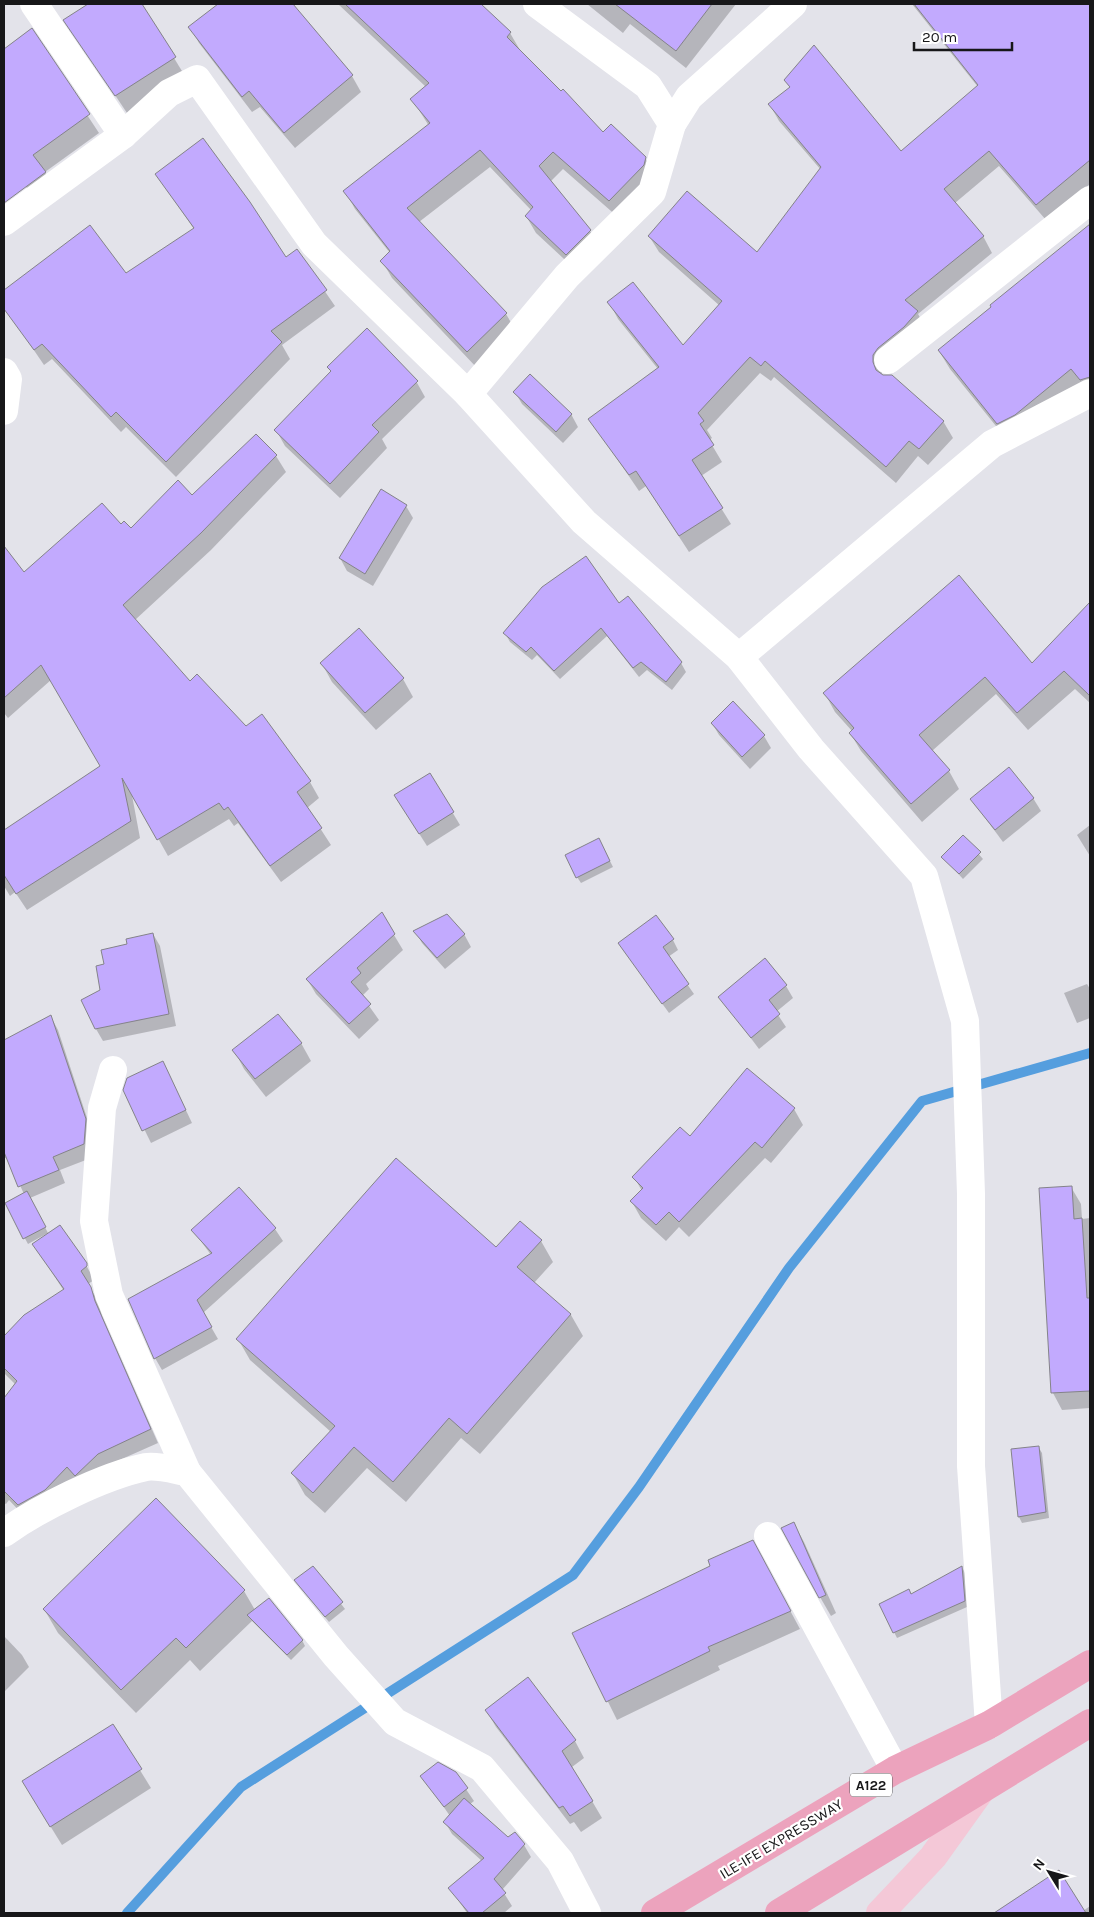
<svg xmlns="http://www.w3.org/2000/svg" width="1094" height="1917" viewBox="0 0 1094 1917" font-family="Karla,sans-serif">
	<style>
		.shadow { fill: #0003 }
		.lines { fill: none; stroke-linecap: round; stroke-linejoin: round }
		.stream { stroke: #559ede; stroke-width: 10 }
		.building { fill: #c2aafe; stroke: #848389 }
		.minor { stroke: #fff; stroke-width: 28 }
		.major { stroke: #f4c8d7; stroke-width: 28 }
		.highway { stroke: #eca3bd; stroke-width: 28 }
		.labels { text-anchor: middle; stroke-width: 4.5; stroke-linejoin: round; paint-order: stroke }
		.shield { fill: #fff; stroke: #5d5d5e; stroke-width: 1 }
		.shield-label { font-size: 14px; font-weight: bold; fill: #171719 }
		.street-label { font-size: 15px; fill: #171719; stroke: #fff }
	</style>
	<rect width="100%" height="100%" fill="#e3e3ea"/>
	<g class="shadow">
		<polygon points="91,4 141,4 185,76 127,113 65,20"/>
		<polygon points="220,4 291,4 352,76 361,92 295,148 260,107 252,112 199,43 190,27"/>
		<polygon points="338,4 479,4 510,33 520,50 603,134 645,158 655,175 619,218 563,169 550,182 590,231 600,248 577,271 536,233 526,216 531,210 490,167 419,222 506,314 516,331 477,368 392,278 382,261 390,253 355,209 345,191 429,126 412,99 426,87"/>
		<polygon points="587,4 736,4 686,68 630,24 623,33"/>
		<polygon points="912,4 1090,4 1090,184 1046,220 999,166 955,203 983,236 992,253 918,314 926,328 882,371 882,376 943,421 953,438 928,465 918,456 896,483 774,377 771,381 760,373 707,430 712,438 709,440 722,462 701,476 731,524 689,552 646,486 639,491 590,419 658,369 618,319 609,302 683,347 720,306 659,252 649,236 757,253 821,170 779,121 770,105 790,88 785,80 901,152 978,87"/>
		<polygon points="31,30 99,133 45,172 55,191 36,205 4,146 4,108 17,99 4,80 4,50"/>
		<polygon points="156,174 286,259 297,251 335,306 282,345 290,359 176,477 126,427 121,432 52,359 44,365 12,318 126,275 194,229"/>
		<polygon points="1090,225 1090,396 1008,441 950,369 939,351 993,308 991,305"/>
		<polygon points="328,367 416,381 425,397 382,439 387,448 340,498 285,446 276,430 331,372"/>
		<polygon points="515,392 571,414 578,427 563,443 522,404"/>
		<polygon points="276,456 286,472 211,550 135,620 190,683 310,782 319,798 307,808 331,845 281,882 238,823 234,826 229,819 168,856 131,790 140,838 27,910 15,892 10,896 4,886 4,831 102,766 51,680 8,718 4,713 4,548 23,574 121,526 131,530"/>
		<polygon points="406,506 413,518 373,586 347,571 340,558"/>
		<polygon points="1090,604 1090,703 1075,689 1028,730 996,694 932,751 949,771 959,789 922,822 861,751 850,733 852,731 835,712 825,694 1032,665"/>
		<polygon points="619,605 681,663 686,672 672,690 647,670 639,677 607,636 560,679 537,655 532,660 510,642 505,633"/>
		<polygon points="322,664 403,679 413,697 376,730 332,682"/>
		<polygon points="733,703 764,736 771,748 750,769 719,735 712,723"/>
		<polygon points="430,775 460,825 427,846 403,808"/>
		<polygon points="1033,798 1041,811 1003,842 971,799"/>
		<polygon points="1090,825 1090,856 1077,835"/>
		<polygon points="963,836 983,859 963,879 943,857"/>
		<polygon points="602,845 613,867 581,883 577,877"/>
		<polygon points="415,931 464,934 471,947 445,969 422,943"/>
		<polygon points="153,934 160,946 176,1026 103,1041 96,1029 105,965 128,945"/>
		<polygon points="394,935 403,950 366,984 369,989 362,996 379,1020 359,1039 316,994 307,979"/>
		<polygon points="673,940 678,950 668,957 694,994 669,1013 619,944"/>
		<polygon points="1087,984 1090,989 1090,1018 1077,1023 1064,993"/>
		<polygon points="786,986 793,998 776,1012 786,1027 759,1049 720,997"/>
		<polygon points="51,1017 58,1030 92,1133 91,1158 60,1170 65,1183 30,1198 48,1233 28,1244 6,1204 24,1194 7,1157 4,1159 4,1041"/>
		<polygon points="301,1043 311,1061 266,1097 244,1069 234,1050"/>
		<polygon points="163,1062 192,1123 151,1143 125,1090"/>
		<polygon points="794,1109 803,1125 771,1163 765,1158 689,1237 679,1227 666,1241 641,1218 632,1202 642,1191 634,1177 690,1138"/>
		<polygon points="1071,1187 1081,1204 1082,1219 1090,1218 1090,1408 1062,1410 1053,1393 1040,1189"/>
		<polygon points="239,1189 275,1229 283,1241 203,1313 218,1339 162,1370 155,1358 211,1255 193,1230"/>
		<polygon points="541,1241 553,1262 534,1283 571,1315 583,1336 480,1454 461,1438 406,1502 367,1468 325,1513 305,1495 293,1474 331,1432 250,1360 238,1339 496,1249"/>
		<polygon points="34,1245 85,1263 94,1280 88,1284 98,1301 102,1316 158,1443 106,1466 26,1518 9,1500 6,1504 4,1503 4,1400 16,1385 4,1373 4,1336 64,1291"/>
		<polygon points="1039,1448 1042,1453 1049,1518 1022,1523 1019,1517 1012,1451"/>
		<polygon points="156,1500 244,1591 255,1610 302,1640 305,1646 291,1660 252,1621 200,1671 190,1660 136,1713 58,1633 44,1609"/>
		<polygon points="794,1524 804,1542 836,1613 831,1616 820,1597"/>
		<polygon points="763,1560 800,1629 718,1666 720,1670 617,1720 574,1633"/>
		<polygon points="962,1567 965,1573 967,1607 897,1638 894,1632 911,1595"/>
		<polygon points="313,1568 345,1609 329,1622 299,1586"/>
		<polygon points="4,1636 22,1655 29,1667 4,1692"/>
		<polygon points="486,1710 575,1741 584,1758 572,1767 602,1818 581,1832 574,1822 570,1824 496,1727"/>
		<polygon points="112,1725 151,1788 62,1845 34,1800"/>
		<polygon points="455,1773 474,1801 469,1805 508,1839 524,1845 531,1857 502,1890 512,1906 504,1913 467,1913 450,1888 482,1861 452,1834 445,1822 450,1816 422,1776"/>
		<polygon points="1090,1906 1090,1913 1015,1913 1083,1911"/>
	</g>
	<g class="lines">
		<polyline class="stream" points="127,1913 241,1787 573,1575 639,1487 789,1268 922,1101 1090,1053"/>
	</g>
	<g class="building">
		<polygon points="88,4 142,4 176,57 115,96 63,20"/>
		<polygon points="218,4 293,4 353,75 284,133 249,91 242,97 188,27"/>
		<polygon points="345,4 481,4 511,32 507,37 561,91 563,89 603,132 611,124 646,157 644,165 609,201 553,152 539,166 591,230 566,255 525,216 533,207 480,150 407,208 507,313 467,352 380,261 390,251 343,191 430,123 410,99 429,83"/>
		<polygon points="615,4 712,4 676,51"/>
		<polygon points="914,4 1090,4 1090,160 1036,205 989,151 944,189 984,236 905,300 918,311 904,327 878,348 873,355 873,362 876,370 883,375 892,375 944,421 919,449 909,441 886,467 765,361 761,366 750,357 698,413 704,421 700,424 714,445 692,460 723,508 679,536 636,471 629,475 588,419 659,367 607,302 633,282 683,345 722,301 648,236 687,191 757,252 821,167 768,104 790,87 784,80 814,45 901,151 978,85"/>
		<polygon points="32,28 90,114 33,155 46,172 4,203 4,49"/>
		<polygon points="203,138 250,202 286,257 297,249 327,290 271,331 282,342 166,462 116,412 111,417 42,344 34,350 4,309 4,290 90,225 126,273 194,228 155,174"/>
		<polygon points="1090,224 1090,377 1080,380 1071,369 1015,415 997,424 938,350 991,307 990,305"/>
		<polygon points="367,328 418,381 372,425 379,432 330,484 274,430 331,371 327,367"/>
		<polygon points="530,374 572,414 556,432 513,392"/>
		<polygon points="256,434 277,455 201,533 123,605 190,681 197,674 246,726 262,714 311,781 297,792 322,828 270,866 228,807 224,810 219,803 157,840 122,778 131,821 16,894 4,875 4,830 100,766 41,665 4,698 4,546 24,572 102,503 121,524 124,521 131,528 178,480 192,495"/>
		<polygon points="381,489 407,505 365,574 339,558"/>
		<polygon points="586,556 619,603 628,596 682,662 666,682 641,662 633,668 601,628 554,671 531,647 526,652 503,633 542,587"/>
		<polygon points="959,575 1032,663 1090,602 1090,696 1064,671 1017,713 985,677 919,735 950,770 911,804 849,733 854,728 823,693"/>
		<polygon points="359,628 404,678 365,713 320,663"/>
		<polygon points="733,701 765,735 742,757 711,723"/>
		<polygon points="1009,767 1034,798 995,830 970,799"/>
		<polygon points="430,773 454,812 419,834 394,795"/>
		<polygon points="963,835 981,852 959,874 941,857"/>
		<polygon points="599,838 610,861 576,878 565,855"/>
		<polygon points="382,912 395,934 357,968 361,973 351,982 371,1004 349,1024 306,979"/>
		<polygon points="447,914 465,934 437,958 413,931"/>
		<polygon points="656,915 674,939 663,947 689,984 662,1004 618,943"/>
		<polygon points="153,933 169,1014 95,1029 81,1000 100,990 96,966 104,964 101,950 127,944 126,939"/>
		<polygon points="765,958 787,985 769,1000 780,1014 751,1038 718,997"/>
		<polygon points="278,1014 302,1043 255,1079 232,1050"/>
		<polygon points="51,1015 86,1119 84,1144 53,1157 59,1170 18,1187 4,1152 4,1040"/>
		<polygon points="163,1061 186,1110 142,1131 123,1090 127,1078"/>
		<polygon points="747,1068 795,1108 762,1148 755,1142 679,1222 669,1212 656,1225 630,1201 643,1188 632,1177 680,1127 690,1136"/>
		<polygon points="396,1158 496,1247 520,1221 542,1240 517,1267 571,1314 467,1434 449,1418 393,1482 354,1447 313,1493 291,1473 335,1426 236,1339"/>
		<polygon points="1072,1186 1074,1219 1082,1218 1087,1298 1090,1298 1090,1391 1051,1393 1039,1188"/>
		<polygon points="239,1187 276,1228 197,1300 212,1327 154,1359 128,1299 212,1253 191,1230"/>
		<polygon points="27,1191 46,1227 23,1239 5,1203"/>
		<polygon points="60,1225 87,1263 87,1266 81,1271 91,1287 95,1301 151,1429 98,1454 75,1476 67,1467 45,1490 18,1505 4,1491 4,1398 17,1381 4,1368 4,1336 24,1315 64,1289 32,1244"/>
		<polygon points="1039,1446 1046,1512 1018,1517 1011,1449"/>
		<polygon points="156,1498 245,1590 186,1648 176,1638 121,1690 43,1609"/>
		<polygon points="794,1522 826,1595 819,1598 781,1528"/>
		<polygon points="753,1540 791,1611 708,1647 710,1651 606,1702 572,1633 710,1566 708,1560"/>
		<polygon points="313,1566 343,1602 325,1617 294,1580"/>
		<polygon points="962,1566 965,1601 893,1633 879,1604 909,1589 911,1594"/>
		<polygon points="269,1598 303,1640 287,1655 247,1615"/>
		<polygon points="528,1677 576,1740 562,1751 593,1801 570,1816 563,1806 559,1808 485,1710"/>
		<polygon points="113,1724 142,1769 50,1827 22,1781"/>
		<polygon points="438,1762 456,1772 468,1788 444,1807 420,1776"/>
		<polygon points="464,1798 508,1837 515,1832 525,1844 494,1879 506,1893 482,1913 469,1913 448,1888 484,1858 443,1822"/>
		<polygon points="1059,1870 1086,1913 994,1913"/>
	</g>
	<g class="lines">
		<g class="minor">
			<polyline points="34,4 123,135"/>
			<polyline points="672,124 689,97 793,4"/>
			<polyline points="4,222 123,135 169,93 197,79 314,244 468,394 584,522 739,657 811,749 924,876 965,1021 971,1194 971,1466 989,1725"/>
			<polyline points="888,360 1090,200"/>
			<polyline points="4,372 8,379 4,411"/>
			<polyline points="468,394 567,276 652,192 672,124 648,86 537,4"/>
			<polyline points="739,657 992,444 1090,393"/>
			<polyline points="113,1070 102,1108 94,1221 109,1295 187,1472"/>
			<path d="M 4,1533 C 39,1508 103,1476 146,1467 C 157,1465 175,1470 187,1472 L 336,1656 L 395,1722 L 482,1768 L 560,1861 L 587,1913"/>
			<polyline points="768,1536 895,1770"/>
		</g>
		<polyline class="major" points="880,1913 933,1857 981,1790"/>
		<g class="highway">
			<polyline points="655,1913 895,1770 989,1725 1090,1664"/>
			<polyline points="779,1913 1090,1723"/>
		</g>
	</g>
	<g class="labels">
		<rect class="shield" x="850" y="1773.5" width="42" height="23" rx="4"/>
		<g class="shield-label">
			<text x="871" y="1790">A122</text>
		</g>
		<g class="street-label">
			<text transform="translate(781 1839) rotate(-31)" y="5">ILE-IFE EXPRESSWAY</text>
		</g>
	</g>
	<rect width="1094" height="1917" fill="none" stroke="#171719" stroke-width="10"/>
	<g transform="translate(1049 1872) rotate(307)" stroke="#ffffff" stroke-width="4" paint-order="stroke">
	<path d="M0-4L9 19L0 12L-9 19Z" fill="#171719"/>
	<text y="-8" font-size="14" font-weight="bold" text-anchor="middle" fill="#171719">N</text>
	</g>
	<path d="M914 42v8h98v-8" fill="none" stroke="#171719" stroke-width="2.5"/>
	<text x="922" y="42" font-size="15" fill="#171719" stroke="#ffffff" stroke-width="4" paint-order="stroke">20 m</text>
</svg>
